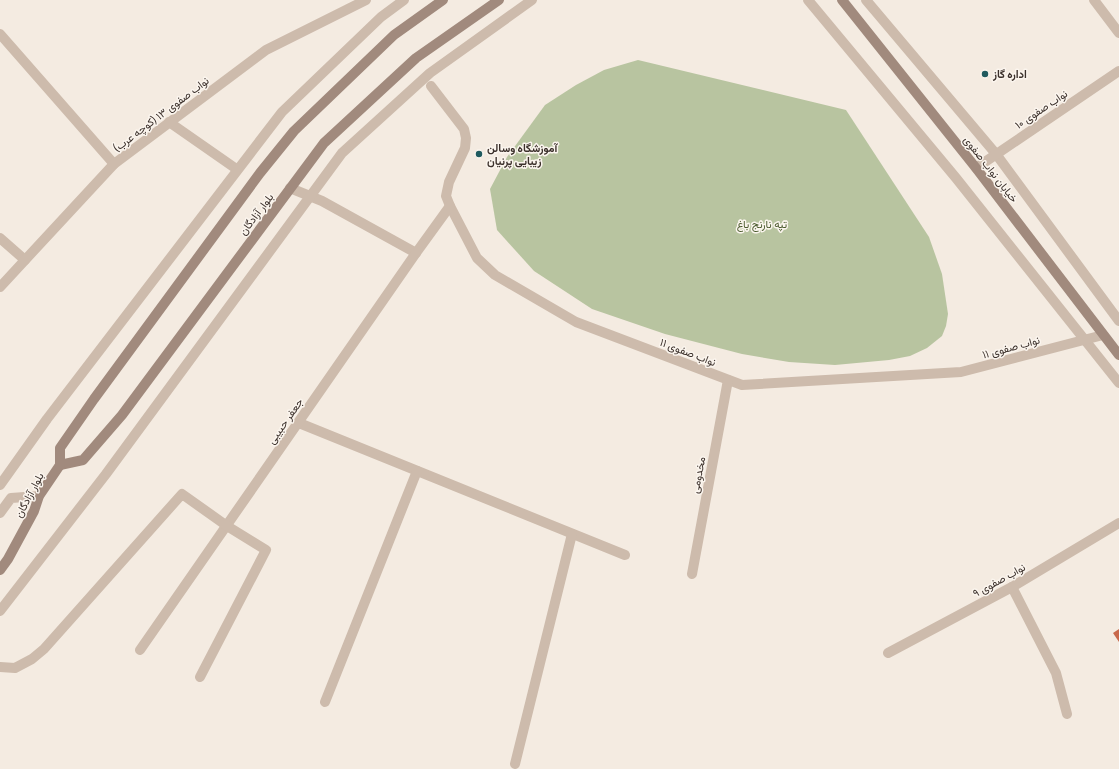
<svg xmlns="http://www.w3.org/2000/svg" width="1119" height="769" viewBox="0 0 1119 769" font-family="'Fira Sans Condensed',Vazirmatn,sans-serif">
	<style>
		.green { fill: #b8c4a0 }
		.building { fill: #c8694b }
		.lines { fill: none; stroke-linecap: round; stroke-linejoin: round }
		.street { stroke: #cdbbac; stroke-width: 10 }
		.secondary { stroke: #a18a7d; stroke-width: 10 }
		.poi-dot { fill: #1f5a5e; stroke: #fbf5ee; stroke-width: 1.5 }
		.labels { text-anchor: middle; stroke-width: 3; stroke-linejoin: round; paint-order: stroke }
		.poi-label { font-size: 11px; font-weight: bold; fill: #3b302b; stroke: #fbf5ee; text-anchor: start }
		.street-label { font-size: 11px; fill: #3b302b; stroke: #fbf5ee }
		.park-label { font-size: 11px; fill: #4a5a2e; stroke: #fbf5ee }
	</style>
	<rect width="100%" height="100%" fill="#f4ebe1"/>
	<polygon class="green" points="638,60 846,110 929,237 942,274 948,314 946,326 942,336 927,348 910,356 889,360 835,365 789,362 742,354 665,334 592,309 534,271 497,230 490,189 507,157 545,105 576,85 604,70"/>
	<polygon class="building" points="1119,629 1119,642 1113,633"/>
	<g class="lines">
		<g class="street">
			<polyline points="808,0 956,178 1119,383"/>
			<polyline points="866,0 996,154 1119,321"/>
			<polyline points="1094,0 1119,33"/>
			<polyline points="0,34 114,164"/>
			<polyline points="431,86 464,129 466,138 465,148 449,182 446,196 450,206 477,258 495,275 576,322 742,385 961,372 1103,335"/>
			<polyline points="169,122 235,168"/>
			<polyline points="976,168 1119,71"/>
			<polyline points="290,188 322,201 416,253"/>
			<polyline points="0,238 25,260"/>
			<polyline points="0,287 114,164 266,50 366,0"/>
			<polyline points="299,423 625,555"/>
			<polyline points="0,485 47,419 282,112 381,17 404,0"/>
			<polyline points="0,513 11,498 39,496"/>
			<polyline points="692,574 728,380"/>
			<polyline points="1012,587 1056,673 1067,714"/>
			<polyline points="0,611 106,474 342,153 430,73 532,0"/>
			<polyline points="140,650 416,253 450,206"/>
			<polyline points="888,653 1012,587 1119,523"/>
			<polyline points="0,667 15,668 32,659 44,649 182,494 227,526 266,550 200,677"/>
			<polyline points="325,702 417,471"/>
			<polyline points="515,764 572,534"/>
		</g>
		<g class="secondary">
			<polyline points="842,0 976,168 1119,355"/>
			<polyline points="60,465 83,460 122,415 324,143 416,58 499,0"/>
			<polyline points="0,570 8,559 34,511 39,496 60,465 60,448 94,399 260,173 294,131 394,35 443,0"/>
		</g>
	</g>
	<g class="poi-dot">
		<circle cx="985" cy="74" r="4"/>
		<circle cx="479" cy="154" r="4"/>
	</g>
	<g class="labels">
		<g class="poi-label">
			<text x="993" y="78">اداره گاز</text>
			<text x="487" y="152">آموزشگاه وسالن<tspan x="487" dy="13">زیبایی پرنیان</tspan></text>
		</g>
		<g class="street-label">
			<text transform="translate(1041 109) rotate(-34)" y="4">نواب صفوی ۱۰</text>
			<text transform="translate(161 114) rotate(-37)" y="4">نواب صفوی ۱۳ (کوچه عرب)</text>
			<text transform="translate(991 169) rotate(52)" y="4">خیابان نواب صفوی</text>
			<text transform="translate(256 214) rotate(-53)" y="4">بلوار آزادگان</text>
			<text transform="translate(1011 347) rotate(-15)" y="4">نواب صفوی ۱۱</text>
			<text transform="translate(688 352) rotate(21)" y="4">نواب صفوی ۱۱</text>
			<text transform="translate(285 421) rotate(-55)" y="4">جعفر حبیبی</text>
			<text transform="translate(698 475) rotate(-79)" y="4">مخدومی</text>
			<text transform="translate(29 495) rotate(-62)" y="4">بلوار آزادگان</text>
			<text transform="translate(999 580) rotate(-29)" y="4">نواب صفوی ۹</text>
		</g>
		<g class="park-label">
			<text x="762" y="228">تپه نارنج باغ</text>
		</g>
	</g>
</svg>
